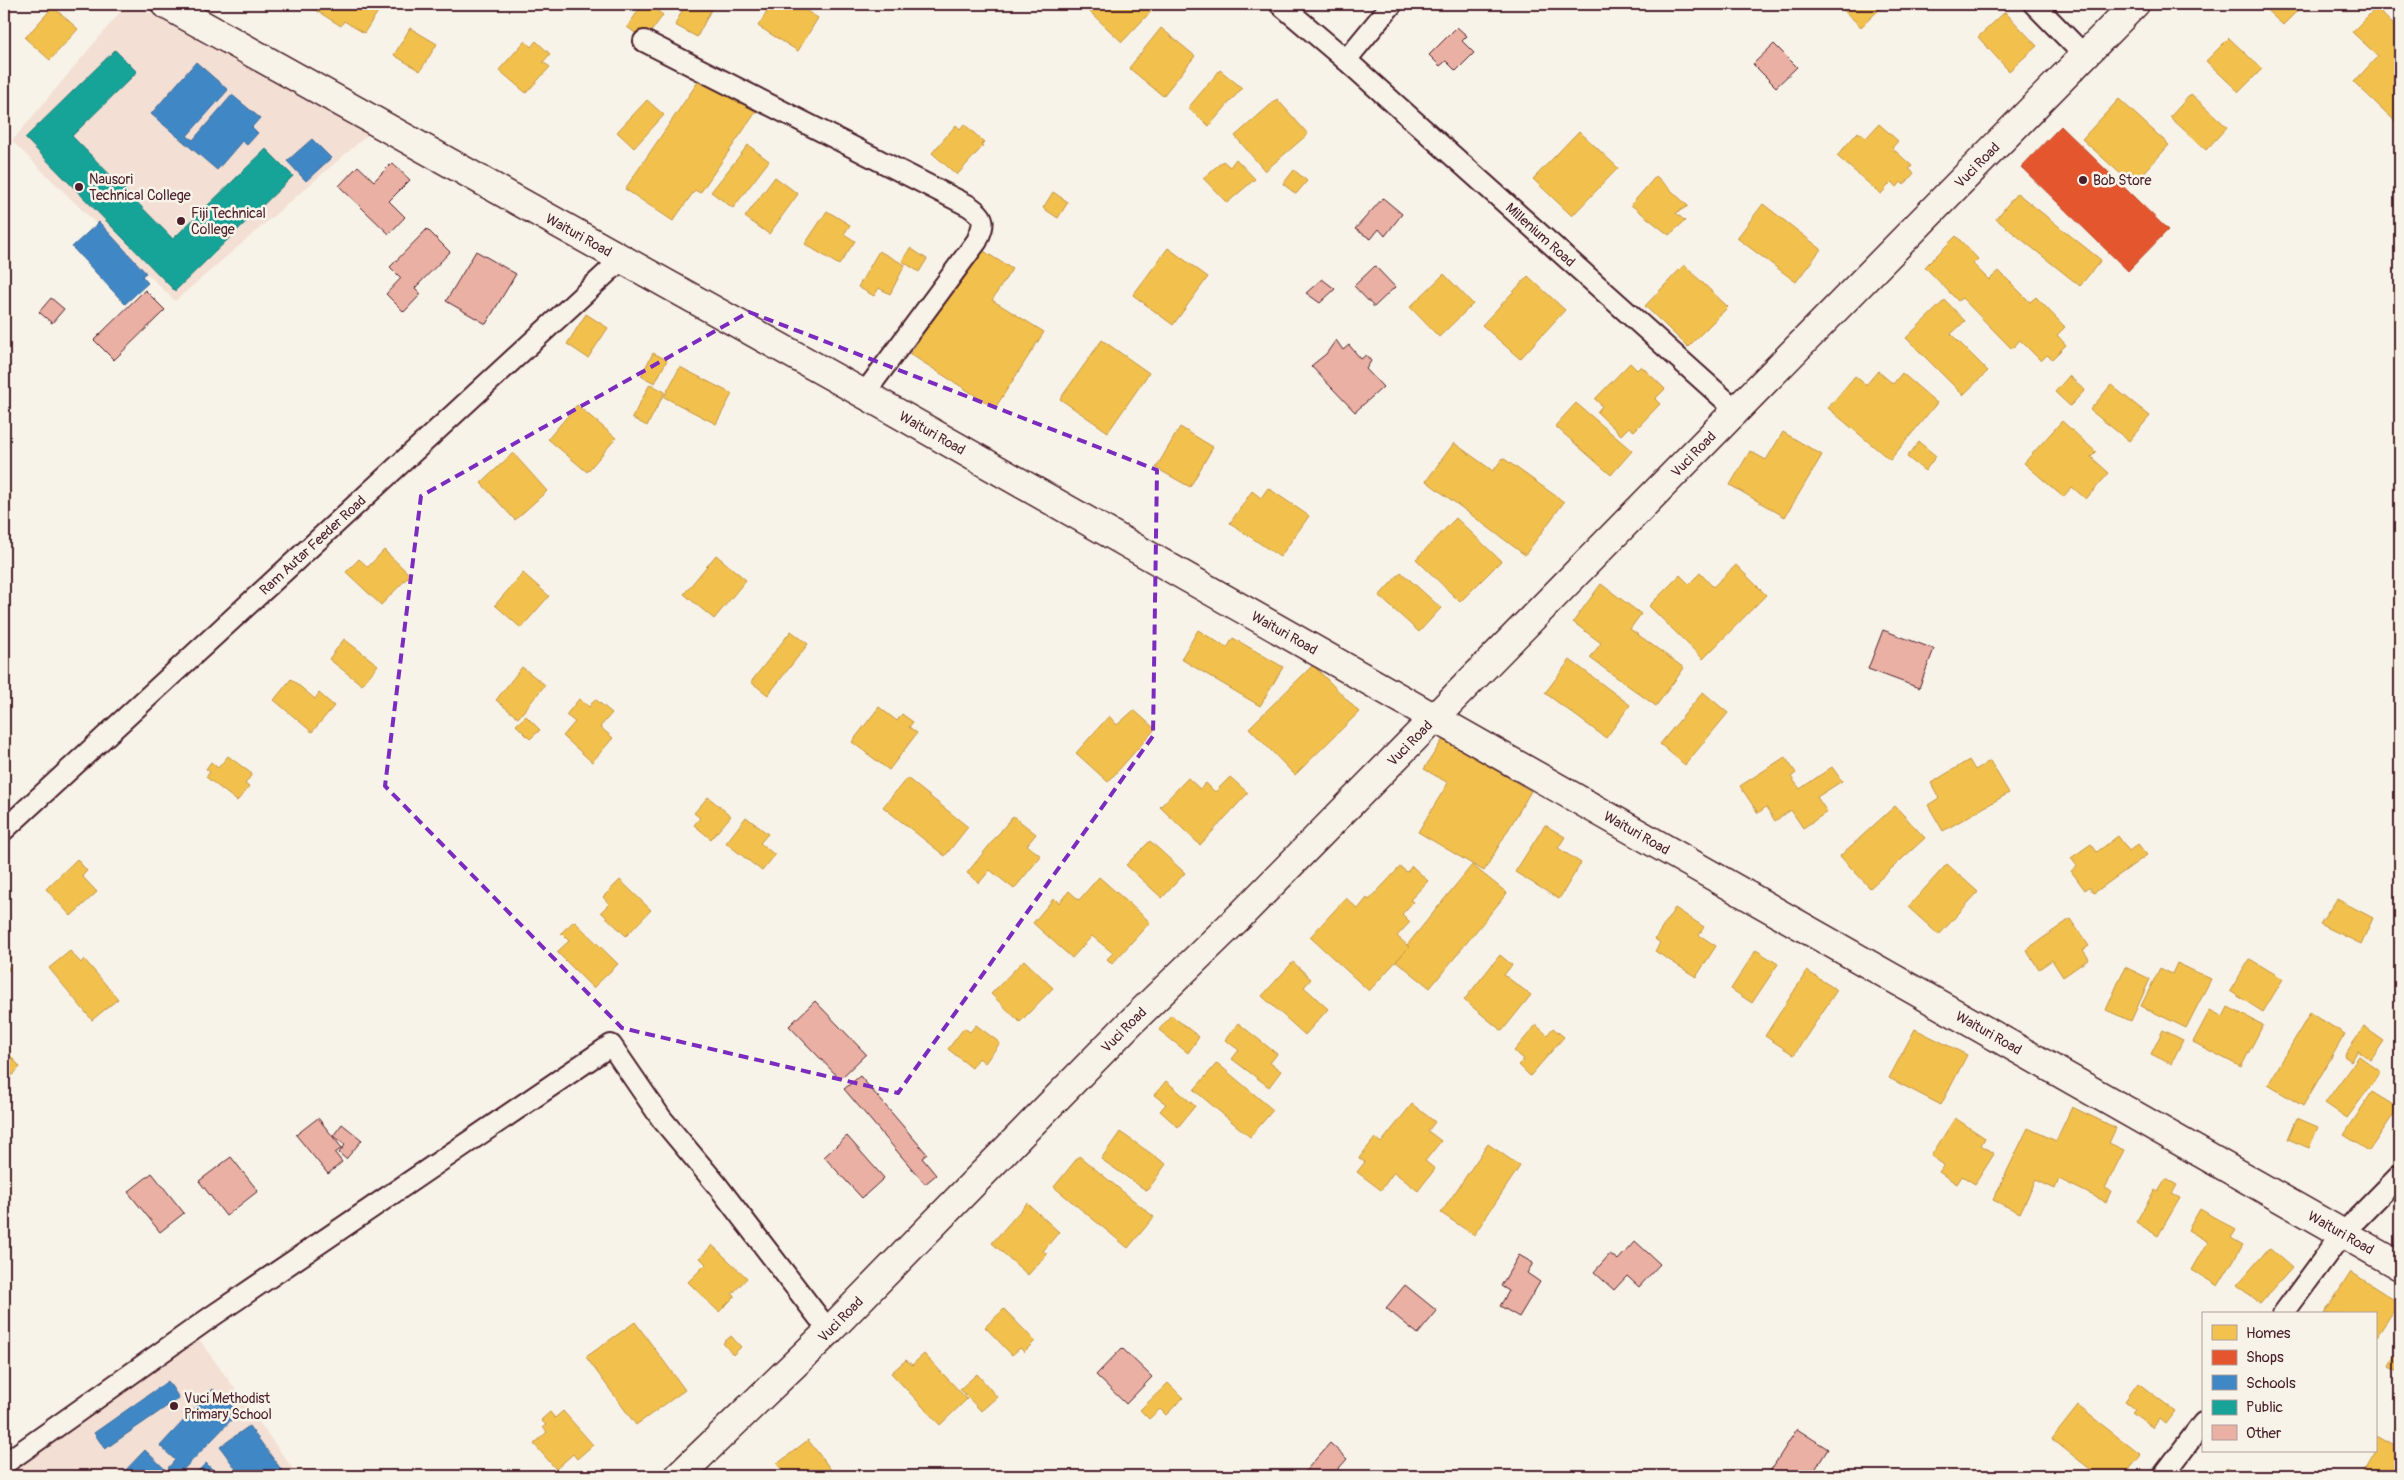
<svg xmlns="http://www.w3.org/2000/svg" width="2404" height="1480" viewBox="0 0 2404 1480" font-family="Pangolin,sans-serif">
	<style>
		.built { fill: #f3dfd3 }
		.homes { fill: #f2c14e; stroke: #c09044 }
		.shops { fill: #e4572e; stroke: #b6462d }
		.schools { fill: #3f88c5; stroke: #426897 }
		.public { fill: #17a398; stroke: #267b77 }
		.building { fill: #eab0a3; stroke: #4a1f2b }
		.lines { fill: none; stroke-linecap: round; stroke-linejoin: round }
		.minor-casing { stroke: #4a1f2b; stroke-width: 24 }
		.secondary-casing { stroke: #4a1f2b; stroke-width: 31 }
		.minor { stroke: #f7f3e8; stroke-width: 20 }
		.secondary { stroke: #f7f3e8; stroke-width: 28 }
		.marked { fill: none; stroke: #7b2cbf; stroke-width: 4; stroke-dasharray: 10 6; stroke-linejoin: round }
		.poi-dot { fill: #4a1f2b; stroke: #f7f3e8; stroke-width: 2 }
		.labels { text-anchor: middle; stroke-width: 5; stroke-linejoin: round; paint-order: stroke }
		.street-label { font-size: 14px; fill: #4a1f2b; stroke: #f7f3e8 }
		.poi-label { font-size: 14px; fill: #4a1f2b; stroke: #f7f3e8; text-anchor: start }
	</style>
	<rect width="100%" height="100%" fill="#f7f3e8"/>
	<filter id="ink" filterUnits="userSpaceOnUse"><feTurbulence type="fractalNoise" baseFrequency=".02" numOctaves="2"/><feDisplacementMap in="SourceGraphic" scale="10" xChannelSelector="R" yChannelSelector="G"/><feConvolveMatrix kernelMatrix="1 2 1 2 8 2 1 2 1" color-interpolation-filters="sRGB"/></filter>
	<g filter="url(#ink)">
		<g class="built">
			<polygon points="127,4 133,4 371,132 175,301 12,141"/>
			<polygon points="198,1338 298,1476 4,1476 4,1475"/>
		</g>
		<g class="homes">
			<polygon points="306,4 383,4 364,33 344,21 341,26"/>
			<polygon points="643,4 648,4 663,15 645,40 627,27"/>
			<polygon points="683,4 714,4 697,37 675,25 685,5"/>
			<polygon points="772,4 802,4 800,7 818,18 798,51 758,26"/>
			<polygon points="1098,4 1158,4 1122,42 1090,12"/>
			<polygon points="1837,4 1885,4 1861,27"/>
			<polygon points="2260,4 2304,4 2283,25"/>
			<polygon points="53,7 78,29 50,60 25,38"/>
			<polygon points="2376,8 2400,31 2400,122 2398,124 2354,82 2378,56 2352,32"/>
			<polygon points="2005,12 2037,46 2009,71 1978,37"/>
			<polygon points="410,28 437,44 420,71 394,55"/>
			<polygon points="1161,28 1195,56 1163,96 1129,68"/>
			<polygon points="2229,38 2262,69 2239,92 2206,61"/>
			<polygon points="525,41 531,47 536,41 550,54 543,62 550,67 526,93 499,70"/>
			<polygon points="1220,70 1242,88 1209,126 1188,108"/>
			<polygon points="702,76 756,112 700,193 695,190 673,221 625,189"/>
			<polygon points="2191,94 2227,127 2206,150 2170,117"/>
			<polygon points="1277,99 1308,134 1265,171 1235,136"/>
			<polygon points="2119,99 2169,145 2133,185 2082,139"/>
			<polygon points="647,100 664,115 634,148 617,132"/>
			<polygon points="964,124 984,142 981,145 983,146 957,175 932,153 956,125 960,129"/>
			<polygon points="1879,124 1898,141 1892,148 1912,166 1909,169 1914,173 1904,185 1901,182 1897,187 1891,182 1881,194 1837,156 1858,132 1866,138"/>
			<polygon points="1579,131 1618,168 1572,216 1533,179"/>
			<polygon points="748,145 769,161 733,208 711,192"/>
			<polygon points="1236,159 1255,179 1227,203 1203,178 1223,161 1230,167"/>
			<polygon points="1294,170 1307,181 1296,194 1283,184"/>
			<polygon points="1656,176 1688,206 1676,213 1685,221 1669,235 1631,205"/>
			<polygon points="775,177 798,194 769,234 745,217"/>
			<polygon points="1053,192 1068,202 1058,218 1043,208"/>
			<polygon points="2017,193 2101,260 2080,286 1996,219"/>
			<polygon points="1763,204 1821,249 1796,282 1737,238"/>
			<polygon points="827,211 850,225 844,234 855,241 839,265 805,244"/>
			<polygon points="1956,236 1978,259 1973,264 1989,280 1999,271 2030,302 2036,297 2065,327 2057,335 2066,345 2052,359 2047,355 2041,361 2020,340 2012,349 1962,298 1958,301 1925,267"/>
			<polygon points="910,248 927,259 919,272 902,261"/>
			<polygon points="979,248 1012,269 992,300 1044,332 995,408 910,354"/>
			<polygon points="1168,248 1208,277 1173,325 1133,295"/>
			<polygon points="879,251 905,265 890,294 879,288 874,296 858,287"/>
			<polygon points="1684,265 1728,307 1688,347 1645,306"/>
			<polygon points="1444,274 1473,304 1439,337 1410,307"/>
			<polygon points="1528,276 1565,310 1520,359 1482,325"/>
			<polygon points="1945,300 1965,321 1951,334 1988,371 1963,395 1906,338"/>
			<polygon points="586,314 608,328 588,358 567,344"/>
			<polygon points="1102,340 1149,373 1108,432 1060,399"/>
			<polygon points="653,353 667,360 655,383 641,376"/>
			<polygon points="1630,363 1637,370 1641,366 1665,389 1655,399 1660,404 1634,431 1629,427 1621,435 1597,412 1602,406 1595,399"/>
			<polygon points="680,367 732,394 716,424 664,397"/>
			<polygon points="1878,371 1893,384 1902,373 1937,403 1890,460 1828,408 1855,376 1866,385"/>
			<polygon points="2069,376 2085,390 2070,406 2055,392"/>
			<polygon points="650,384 665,392 647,426 632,418"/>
			<polygon points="2111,385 2150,416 2129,441 2090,410"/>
			<polygon points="1576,403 1632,451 1611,475 1555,426"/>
			<polygon points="577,405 616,438 587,472 548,439"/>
			<polygon points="2062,421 2096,452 2091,457 2109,473 2086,499 2072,487 2063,497 2024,463"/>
			<polygon points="1180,427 1213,447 1190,487 1156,468"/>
			<polygon points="1783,432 1822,455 1785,517 1730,485 1750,451 1766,460"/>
			<polygon points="1919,442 1936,456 1925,471 1907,457"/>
			<polygon points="1454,443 1493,471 1503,458 1564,502 1525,555 1426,481"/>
			<polygon points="513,453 547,491 515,520 481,483"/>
			<polygon points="1268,488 1309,516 1280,557 1230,523 1252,491 1261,498"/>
			<polygon points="1456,518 1501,561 1460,602 1416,559"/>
			<polygon points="384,550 410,575 381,605 346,572 359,559 368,567"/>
			<polygon points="716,555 746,580 714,619 684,594"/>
			<polygon points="1736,565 1766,595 1703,659 1649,606 1680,575 1689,584 1700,573 1713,587"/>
			<polygon points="1401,572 1441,608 1419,632 1379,596"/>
			<polygon points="523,573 549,596 521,628 495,605"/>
			<polygon points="1601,584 1641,614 1630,629 1684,668 1656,706 1590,658 1601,643 1573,622"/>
			<polygon points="1198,630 1227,648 1233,638 1283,667 1260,706 1181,659"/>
			<polygon points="791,631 808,644 768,695 751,682"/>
			<polygon points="344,639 378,665 362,685 329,659"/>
			<polygon points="1570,660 1630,705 1606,738 1545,693"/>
			<polygon points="1313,665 1359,712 1295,775 1249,728"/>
			<polygon points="522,667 545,685 518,718 496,700"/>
			<polygon points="291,679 315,699 319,693 334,706 312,732 274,700"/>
			<polygon points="1703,692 1728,713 1685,765 1660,744"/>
			<polygon points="579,699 589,707 595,699 612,713 600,727 613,738 592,762 563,736 575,722 566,715"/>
			<polygon points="879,707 897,721 902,714 913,722 909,727 917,733 889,770 852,742"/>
			<polygon points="1134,710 1155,729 1108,782 1076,753 1109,716 1117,725"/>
			<polygon points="526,716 540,730 530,739 516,725"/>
			<polygon points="1443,739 1531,791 1484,871 1418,832 1448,783 1424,769"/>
			<polygon points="228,756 252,774 245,784 249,787 237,801 206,777 210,772 206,769 211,762 218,768"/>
			<polygon points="1785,757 1796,773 1791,777 1800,789 1832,767 1842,781 1817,797 1827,812 1803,828 1791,810 1775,821 1766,807 1758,813 1740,786"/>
			<polygon points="1969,760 1975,770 1990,761 2009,793 1943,831 1928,805 1939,798 1931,783"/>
			<polygon points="1230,777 1248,793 1200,845 1160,807 1188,778 1200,789 1206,783 1215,792"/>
			<polygon points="907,778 968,827 945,856 883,807"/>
			<polygon points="708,797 731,816 711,839 694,825 700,818 694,813"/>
			<polygon points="1895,806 1925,838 1870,888 1840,856"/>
			<polygon points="1013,816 1036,834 1027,845 1041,856 1014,889 990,870 979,883 967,873"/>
			<polygon points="746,817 768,834 760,843 775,855 762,871 726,843"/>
			<polygon points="1545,825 1565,837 1558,848 1581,863 1559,899 1515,872"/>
			<polygon points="2118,836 2129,851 2138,844 2147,855 2094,893 2089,887 2085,890 2071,871 2077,866 2071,858 2091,844 2097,852"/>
			<polygon points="1150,841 1185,873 1162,898 1126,865"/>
			<polygon points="77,859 87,871 82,876 97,892 71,916 46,889"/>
			<polygon points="1947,864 1978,892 1939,935 1908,907"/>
			<polygon points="1472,865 1507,893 1430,988 1395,960"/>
			<polygon points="1412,866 1428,881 1410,900 1413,902 1402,914 1410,922 1397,936 1409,947 1369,991 1310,937 1346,898 1358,909 1367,898 1369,900 1400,867 1407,872"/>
			<polygon points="1099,877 1150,922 1112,964 1107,959 1113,953 1092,936 1072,958 1033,923 1054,898 1059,903 1069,891 1079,900"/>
			<polygon points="620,880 651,910 626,936 601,912 609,904 603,897"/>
			<polygon points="2337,899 2373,918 2361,944 2320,924"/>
			<polygon points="1675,908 1704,927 1699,935 1716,946 1696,977 1655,951 1660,943 1655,939"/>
			<polygon points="2070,919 2089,946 2083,950 2089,959 2063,977 2052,960 2039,969 2026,950"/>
			<polygon points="574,921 618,964 593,988 557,952 569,941 561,933"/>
			<polygon points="4,949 11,958 5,963 10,969 4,974"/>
			<polygon points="1756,950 1778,964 1752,1003 1731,989"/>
			<polygon points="70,951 81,963 84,959 118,999 92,1020 49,968"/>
			<polygon points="1500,955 1512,965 1504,975 1531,995 1502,1031 1464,1000"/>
			<polygon points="2250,959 2283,979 2263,1012 2230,991"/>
			<polygon points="1024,960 1053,988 1020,1022 991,994"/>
			<polygon points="1293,962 1311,979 1304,987 1328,1009 1305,1035 1262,996"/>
			<polygon points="2177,963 2211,979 2186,1028 2141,1006 2160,968 2172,974"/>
			<polygon points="2125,967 2150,979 2131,1021 2106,1010"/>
			<polygon points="1807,971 1837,990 1794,1055 1765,1036"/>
			<polygon points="2228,1007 2263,1025 2241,1067 2193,1042 2210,1010 2223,1017"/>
			<polygon points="2310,1013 2345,1034 2303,1106 2268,1085"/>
			<polygon points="1171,1015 1199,1037 1188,1053 1159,1030"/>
			<polygon points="1238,1023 1277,1054 1270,1063 1281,1071 1269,1087 1232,1059 1239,1050 1225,1040"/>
			<polygon points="976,1025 1000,1043 985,1063 979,1058 972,1068 948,1049 964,1028 970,1032"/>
			<polygon points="1536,1025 1547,1035 1553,1028 1564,1037 1530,1076 1519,1065 1524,1059 1514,1051"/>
			<polygon points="2364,1027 2384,1041 2371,1060 2358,1051 2351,1061 2344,1056"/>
			<polygon points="1915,1029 1967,1055 1941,1105 1889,1078"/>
			<polygon points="2163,1030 2183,1040 2171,1064 2151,1054"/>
			<polygon points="4,1048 20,1067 10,1078 4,1072"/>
			<polygon points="2359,1056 2381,1072 2347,1118 2325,1103"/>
			<polygon points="1217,1063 1273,1110 1250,1137 1194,1090"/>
			<polygon points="1166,1081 1195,1106 1178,1127 1160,1111 1166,1104 1154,1095"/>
			<polygon points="2372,1092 2398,1108 2369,1151 2344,1135"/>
			<polygon points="1412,1104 1435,1122 1428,1131 1441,1141 1425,1161 1435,1169 1418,1191 1394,1172 1381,1190 1357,1172 1365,1162 1359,1158 1375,1138 1381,1143"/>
			<polygon points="2072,1107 2116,1128 2109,1143 2124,1150 2105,1188 2111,1191 2106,1202 2059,1179 2055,1189 2036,1180 2020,1213 1993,1200 2028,1128 2056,1141"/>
			<polygon points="1955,1118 1985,1138 1981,1145 1994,1154 1975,1184 1962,1176 1957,1184 1939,1172 1944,1165 1931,1156"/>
			<polygon points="2297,1118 2318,1127 2309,1148 2288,1139"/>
			<polygon points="1120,1132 1166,1164 1147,1191 1101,1159"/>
			<polygon points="1488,1144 1520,1166 1474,1235 1441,1213"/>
			<polygon points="1079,1156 1154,1217 1128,1248 1054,1187"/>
			<polygon points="2166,1179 2177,1185 2172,1194 2180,1198 2158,1236 2136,1222 2155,1190 2158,1192"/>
			<polygon points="1027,1203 1059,1232 1043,1251 1047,1254 1028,1275 992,1243"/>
			<polygon points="2200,1209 2236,1230 2231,1238 2243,1245 2218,1286 2192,1270 2208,1242 2188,1230"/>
			<polygon points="712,1245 747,1278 732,1294 735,1296 719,1312 688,1282 706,1264 700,1258"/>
			<polygon points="2269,1248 2292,1268 2260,1304 2237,1285"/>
			<polygon points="2351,1272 2399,1303 2375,1339 2375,1314 2324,1314"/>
			<polygon points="1004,1309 1035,1341 1024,1352 1020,1348 1012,1355 985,1327"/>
			<polygon points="635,1322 685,1390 636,1425 586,1357"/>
			<polygon points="731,1336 741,1347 733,1355 723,1343"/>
			<polygon points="2400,1346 2400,1373 2389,1367"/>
			<polygon points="924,1354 967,1399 940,1425 891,1373 906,1360 912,1365"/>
			<polygon points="977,1374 997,1397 981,1411 960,1389"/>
			<polygon points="1168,1383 1183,1398 1166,1415 1160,1409 1149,1419 1140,1410"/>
			<polygon points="2138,1383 2175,1411 2165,1424 2159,1419 2153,1428 2132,1412 2135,1409 2125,1401"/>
			<polygon points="2078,1406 2141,1455 2124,1476 2099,1476 2052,1439"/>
			<polygon points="563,1411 593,1445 577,1459 573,1454 556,1469 534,1444 547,1432 543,1427 546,1425 541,1420 550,1412 555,1418"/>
			<polygon points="2375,1435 2400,1449 2400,1476 2362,1475 2376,1451"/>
			<polygon points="808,1440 836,1476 787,1476 777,1464"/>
			<polygon points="2226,1468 2237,1476 2219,1476"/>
		</g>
		<polygon class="shops" points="2061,126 2168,230 2128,271 2021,167"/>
		<g class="schools">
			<polygon points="196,62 228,90 187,136 193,140 232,95 260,118 252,127 258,133 247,145 242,141 217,170 151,114"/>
			<polygon points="312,139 331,158 306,181 287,161"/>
			<polygon points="99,222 146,273 142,276 148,283 125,304 72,247"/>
			<polygon points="168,1381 179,1398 105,1449 94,1433"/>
			<polygon points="213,1389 239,1412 177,1476 168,1468 175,1460 160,1446"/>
			<polygon points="249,1426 286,1476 241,1476 220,1447"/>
			<polygon points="145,1450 172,1476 120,1476"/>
			<polygon points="206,1463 219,1476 193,1476"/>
		</g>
		<polygon class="public" points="115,50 137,72 72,136 173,239 266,149 293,176 175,291 25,138"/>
		<g class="building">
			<polygon points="1457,27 1467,36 1462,41 1474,53 1456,71 1446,61 1440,66 1429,55"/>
			<polygon points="1774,44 1797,67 1776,87 1753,64"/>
			<polygon points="4,152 10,158 4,165"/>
			<polygon points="392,163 410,180 389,201 405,217 389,234 339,186 358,166 374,181"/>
			<polygon points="1383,198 1402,214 1385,236 1379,229 1371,239 1355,229"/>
			<polygon points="427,229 450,252 415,288 421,294 404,312 386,294 401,278 390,267"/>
			<polygon points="476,251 516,274 486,324 446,301"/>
			<polygon points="1375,266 1395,287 1374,307 1354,286"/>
			<polygon points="1322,279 1335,289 1320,303 1306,293"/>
			<polygon points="145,290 165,310 114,360 94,340"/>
			<polygon points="51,298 64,309 52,323 39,312"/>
			<polygon points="1336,340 1343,350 1349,345 1361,359 1366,355 1371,361 1366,369 1383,387 1355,412 1311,366 1326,354"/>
			<polygon points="1883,630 1934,649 1919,688 1868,669"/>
			<polygon points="815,1001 866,1054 840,1079 789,1026"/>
			<polygon points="860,1076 927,1154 922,1158 936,1175 925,1184 844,1089"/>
			<polygon points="318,1118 342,1148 335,1153 342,1162 328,1174 296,1135"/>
			<polygon points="342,1124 362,1140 346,1159 339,1153 345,1145 333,1136"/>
			<polygon points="847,1136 884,1178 862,1198 824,1157"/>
			<polygon points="231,1157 258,1191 226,1216 199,1181"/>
			<polygon points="152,1173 184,1213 160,1232 128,1192"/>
			<polygon points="1635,1241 1660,1264 1639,1287 1627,1276 1614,1290 1594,1272 1610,1254 1618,1260"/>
			<polygon points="1519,1255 1533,1263 1527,1273 1540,1282 1519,1317 1500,1306 1509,1291 1501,1286"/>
			<polygon points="1405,1285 1437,1311 1418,1334 1386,1308"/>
			<polygon points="1122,1348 1152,1377 1126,1404 1096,1375"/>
			<polygon points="1797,1429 1828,1449 1811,1476 1767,1476"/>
			<polygon points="1330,1443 1347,1459 1332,1476 1301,1476"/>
		</g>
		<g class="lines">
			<defs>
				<g id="minor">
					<path id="s1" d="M 1280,4 L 1346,60 L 1735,409"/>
					<polyline points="2034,4 2085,56"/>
					<path d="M 644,41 L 969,206 C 986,218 985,222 977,241 L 864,394"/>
					<polyline points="1346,60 1392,4"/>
					<path id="s2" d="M 4,830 L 622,259"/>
					<polyline points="2283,1314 2342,1234 2400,1175"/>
					<polyline points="4,1464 211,1317 611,1045 661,1118 717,1185 829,1331"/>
					<polyline points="2163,1476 2203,1423"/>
				</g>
				<g id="secondary">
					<path id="s3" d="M 165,4 L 864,394 L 2400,1266"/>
					<path id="s4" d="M 679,1476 L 829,1331 L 1129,1024 L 1240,916 L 2135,4"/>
				</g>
			</defs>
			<use href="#minor" class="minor-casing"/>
			<use href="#secondary" class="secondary-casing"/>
			<use href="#minor" class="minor"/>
			<use href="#secondary" class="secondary"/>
		</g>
	</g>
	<path class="marked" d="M 749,312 L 1157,470 L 1153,736 L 898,1093 L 622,1028 L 385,786 L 421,496 Z"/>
	<g class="poi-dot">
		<circle cx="2083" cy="180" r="5"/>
		<circle cx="79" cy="187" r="5"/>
		<circle cx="181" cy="221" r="5"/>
		<circle cx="174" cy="1406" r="5"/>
	</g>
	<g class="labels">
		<g class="street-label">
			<text dy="5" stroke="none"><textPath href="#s4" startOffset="1845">Vuci Road</textPath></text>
			<text dy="5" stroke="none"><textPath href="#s3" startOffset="474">Waituri Road</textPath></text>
			<text dy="5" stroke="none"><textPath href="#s1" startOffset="348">Millenium Road</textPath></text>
			<text dy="5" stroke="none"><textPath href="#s3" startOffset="879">Waituri Road</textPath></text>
			<text dy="5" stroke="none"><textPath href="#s4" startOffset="1440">Vuci Road</textPath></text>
			<text dy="5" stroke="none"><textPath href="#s2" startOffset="420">Ram Autar Feeder Road</textPath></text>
			<text dy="5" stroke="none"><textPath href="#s3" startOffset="1284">Waituri Road</textPath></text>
			<text dy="5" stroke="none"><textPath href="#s4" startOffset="1035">Vuci Road</textPath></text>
			<text dy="5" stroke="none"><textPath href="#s3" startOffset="1689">Waituri Road</textPath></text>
			<text dy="5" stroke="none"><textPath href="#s4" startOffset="630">Vuci Road</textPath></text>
			<text dy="5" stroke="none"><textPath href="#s3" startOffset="2094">Waituri Road</textPath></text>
			<text dy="5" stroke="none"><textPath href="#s3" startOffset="2499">Waituri Road</textPath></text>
			<text dy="5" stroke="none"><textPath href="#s4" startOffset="225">Vuci Road</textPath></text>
		</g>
		<g class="poi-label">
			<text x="89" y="184">Nausori<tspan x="89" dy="16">Technical College</tspan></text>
			<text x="2093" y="185">Bob Store</text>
			<text x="191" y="218">Fiji Technical<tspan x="191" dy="16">College</tspan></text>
			<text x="184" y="1403">Vuci Methodist<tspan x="184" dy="16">Primary School</tspan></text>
		</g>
	</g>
	<rect width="2404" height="1480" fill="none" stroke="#f7f3e8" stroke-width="20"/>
	<rect x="10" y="10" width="2384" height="1460" fill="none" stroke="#4a1f2b" stroke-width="2" filter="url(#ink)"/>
	<rect x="2202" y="1312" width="175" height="140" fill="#f7f3e8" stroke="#b29e9c"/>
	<rect x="2212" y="1325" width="25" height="15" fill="#f2c14e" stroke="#b29e9c"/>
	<text x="2246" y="1338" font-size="15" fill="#4a1f2b">Homes</text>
	<rect x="2212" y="1350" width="25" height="15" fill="#e4572e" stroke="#b29e9c"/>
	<text x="2246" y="1362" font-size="15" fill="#4a1f2b">Shops</text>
	<rect x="2212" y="1375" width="25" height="15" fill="#3f88c5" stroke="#b29e9c"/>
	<text x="2246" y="1388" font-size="15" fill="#4a1f2b">Schools</text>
	<rect x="2212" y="1400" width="25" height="15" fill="#17a398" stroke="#b29e9c"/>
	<text x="2246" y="1412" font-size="15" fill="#4a1f2b">Public</text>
	<rect x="2212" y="1425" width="25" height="15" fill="#eab0a3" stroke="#b29e9c"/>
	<text x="2246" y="1438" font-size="15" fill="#4a1f2b">Other</text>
</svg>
